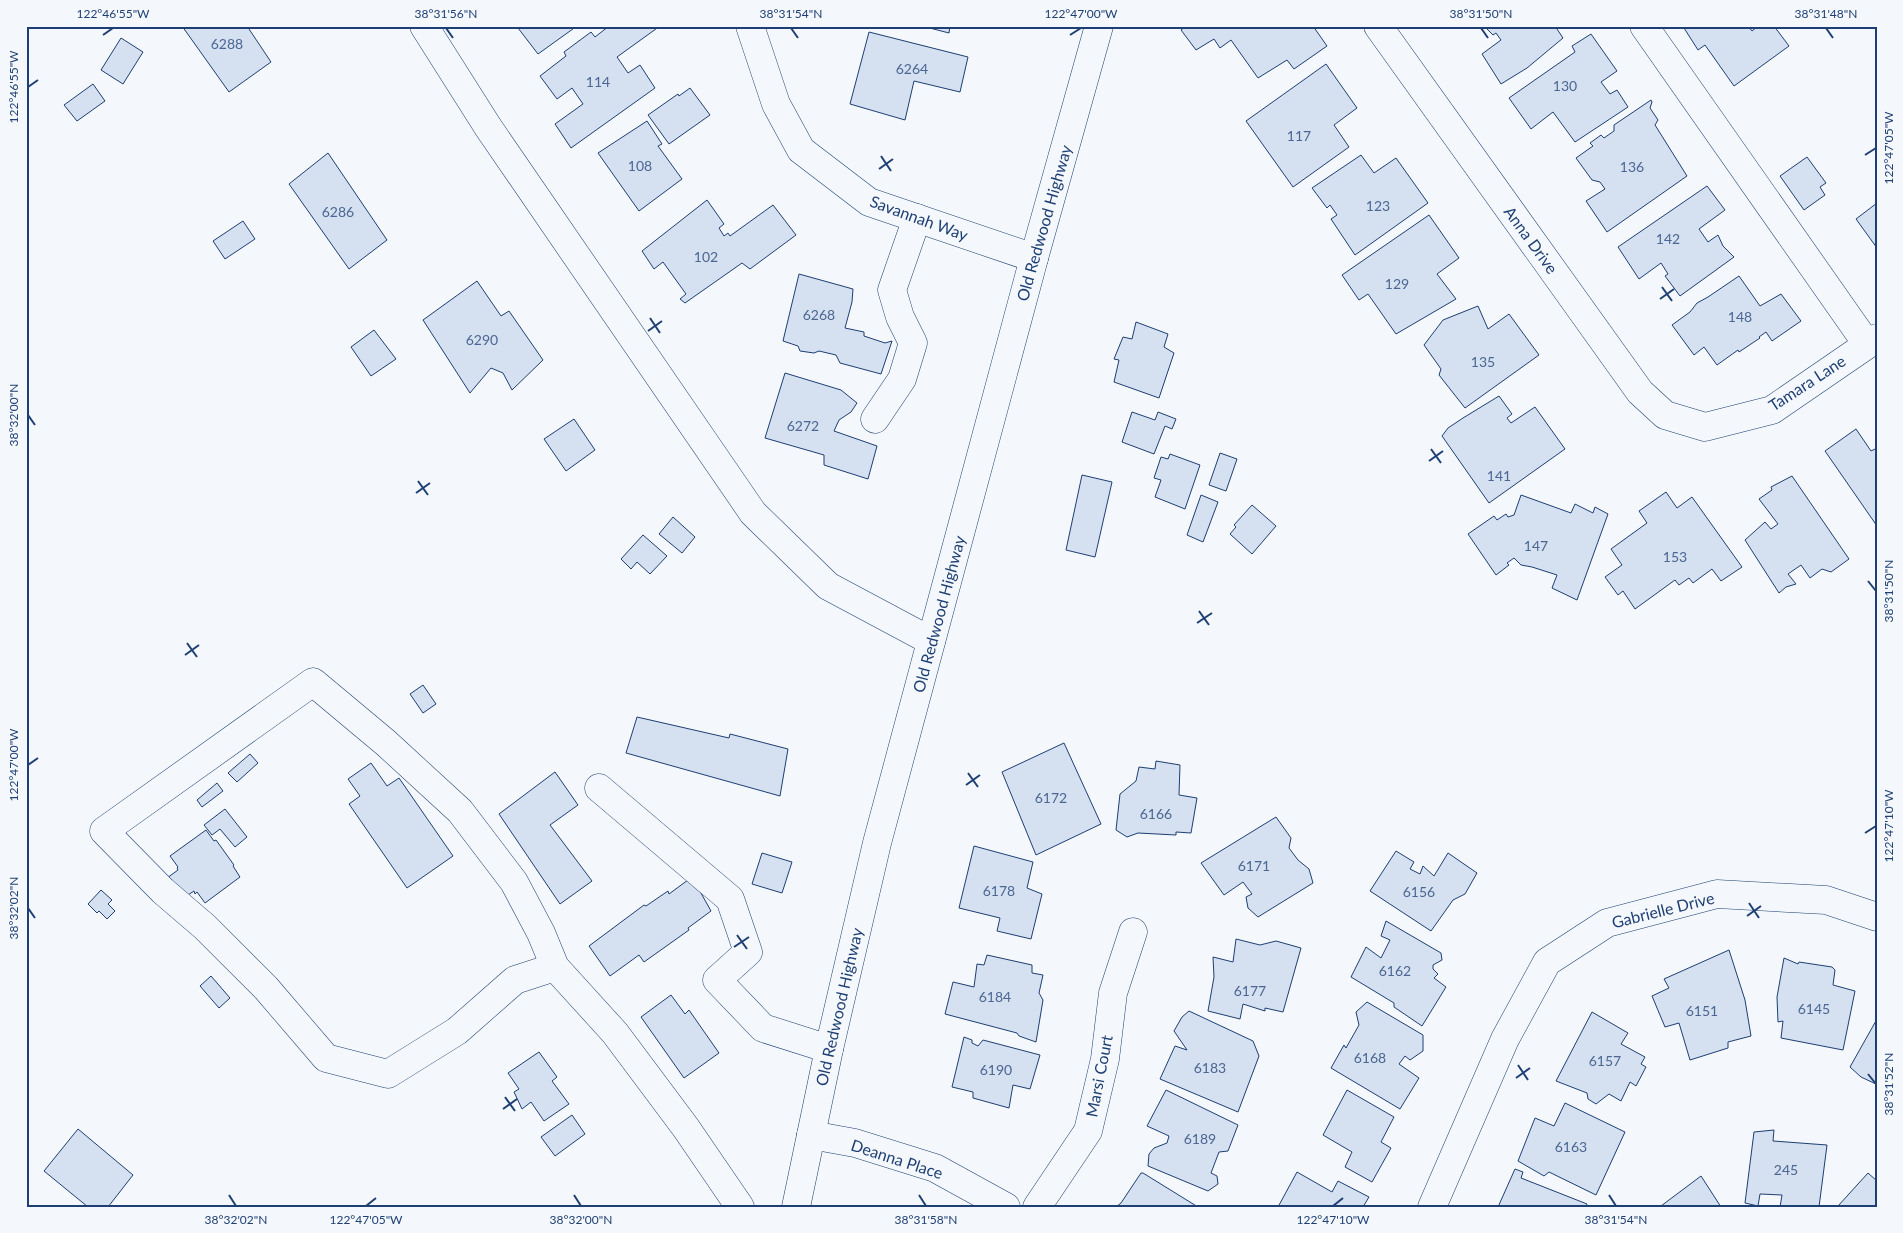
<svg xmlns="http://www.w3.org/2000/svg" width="1903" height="1233" viewBox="0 0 1903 1233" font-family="Lato,sans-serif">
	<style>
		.building { fill: #d5e0f0; stroke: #1d3f73 }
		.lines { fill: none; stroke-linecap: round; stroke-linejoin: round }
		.minor-casing { stroke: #1d3f73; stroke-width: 29 }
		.major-casing { stroke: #1d3f73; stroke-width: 29 }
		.minor { stroke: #f4f7fb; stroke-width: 28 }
		.major { stroke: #f4f7fb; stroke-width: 28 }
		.ticks { fill: none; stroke: #1d3f73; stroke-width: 2 }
		.labels { text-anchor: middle; stroke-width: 4; stroke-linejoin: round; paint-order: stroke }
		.number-label { font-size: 14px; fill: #4b6792 }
		.street-label { font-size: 16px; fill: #1d3f73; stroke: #f4f7fb }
		.neatline { fill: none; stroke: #1d3f73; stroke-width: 2 }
		.ticks-label { font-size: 12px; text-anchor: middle; fill: #1d3f73 }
	</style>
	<rect width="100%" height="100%" fill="#f4f7fb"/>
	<g class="building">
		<polygon points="182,26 247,26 271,62 229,92"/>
		<polygon points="521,26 577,26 538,54 518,28"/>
		<polygon points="660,26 617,57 628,73 640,65 655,88 571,148 555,124 583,104 572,88 557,99 540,76 566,56 564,52 591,32 595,37 609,26"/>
		<polygon points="922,26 950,26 949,33"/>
		<polygon points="1186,26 1313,26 1327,46 1294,69 1287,60 1258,78 1231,40 1220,48 1214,39 1196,50 1181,30"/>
		<polygon points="1484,26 1555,26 1563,38 1527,68 1501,84 1482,54 1501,40 1496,33 1493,35"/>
		<polygon points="1687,26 1748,26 1752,31 1758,26 1774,26 1789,46 1734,86 1705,45 1698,50 1684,28"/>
		<polygon points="869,32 968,57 960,92 914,81 905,120 850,104"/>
		<polygon points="1591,34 1617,71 1601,82 1610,94 1617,90 1628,107 1575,142 1553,112 1531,129 1509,98 1575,52 1572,46"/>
		<polygon points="121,38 143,52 123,84 101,70"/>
		<polygon points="1326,64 1357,108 1334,125 1349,147 1293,187 1246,121"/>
		<polygon points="93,84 105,101 77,121 64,105"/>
		<polygon points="690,88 710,115 669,144 648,115 678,94 679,96"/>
		<polygon points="1651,100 1652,102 1650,108 1658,120 1655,125 1687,176 1607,232 1586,201 1605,189 1600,182 1592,180 1576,158 1593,146 1590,143 1601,135 1604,138 1614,131 1614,125"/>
		<polygon points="647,121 662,144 658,146 682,179 639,211 598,153"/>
		<polygon points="328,153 387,240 349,269 289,184"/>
		<polygon points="1361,155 1374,173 1396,158 1428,203 1355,255 1331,219 1337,215 1330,205 1327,208 1312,188"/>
		<polygon points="1807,157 1826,183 1820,187 1825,195 1804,210 1780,176"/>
		<polygon points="1707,186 1725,210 1699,229 1708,242 1718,235 1723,246 1734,257 1680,296 1665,276 1668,274 1661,263 1639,279 1618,247"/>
		<polygon points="707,200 724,224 719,228 724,236 728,233 730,236 773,205 796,235 750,269 742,263 685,303 680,299 686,294 663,262 654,269 642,251"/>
		<polygon points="1877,203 1877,248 1856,219"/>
		<polygon points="1429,215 1459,258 1437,274 1456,299 1396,334 1368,294 1359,300 1342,275"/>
		<polygon points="243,221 255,239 225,259 213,241"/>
		<polygon points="799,274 853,289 852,302 845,328 864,332 864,336 885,343 892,341 881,374 840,363 836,355 819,351 814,353 800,351 798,346 783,341"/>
		<polygon points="1739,276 1760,306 1781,294 1801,321 1772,341 1766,332 1759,337 1760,338 1739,352 1738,350 1717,365 1704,347 1694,355 1672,325 1690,312 1697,303 1708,297"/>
		<polygon points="477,281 501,316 509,311 543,360 512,390 503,373 491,368 470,393 423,320"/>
		<polygon points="1478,306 1488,329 1509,314 1539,355 1465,408 1439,375 1441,369 1424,345 1443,320"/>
		<polygon points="1136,322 1168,334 1164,347 1174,353 1159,398 1114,382 1119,360 1114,359 1123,337 1132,339"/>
		<polygon points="374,330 396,359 371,376 351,347"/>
		<polygon points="785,373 841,390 857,403 851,412 839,420 834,431 877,446 868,479 824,465 824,455 765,438"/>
		<polygon points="1499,396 1512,414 1507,418 1511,423 1535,407 1565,449 1489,503 1442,436 1448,428 1463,418"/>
		<polygon points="1132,412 1155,420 1158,412 1176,419 1172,429 1165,426 1154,454 1122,442"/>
		<polygon points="574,419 595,450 566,471 544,439"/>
		<polygon points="1856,429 1871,451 1877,448 1877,526 1825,451"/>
		<polygon points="1220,453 1237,459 1226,491 1209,485"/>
		<polygon points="1170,454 1200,465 1185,509 1155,497 1161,480 1154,478 1161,457 1168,459"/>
		<polygon points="1082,475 1112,482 1095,557 1066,550"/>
		<polygon points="1792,476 1849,559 1831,572 1822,569 1810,578 1801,565 1788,574 1796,584 1786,587 1779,593 1745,540 1765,522 1771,529 1778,524 1759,499 1772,490 1771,487"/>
		<polygon points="1666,492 1677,508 1692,497 1742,567 1721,581 1712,569 1693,583 1689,578 1679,585 1675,580 1635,609 1623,591 1618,595 1605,577 1622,565 1611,549 1647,523 1639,511"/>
		<polygon points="1201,495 1218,502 1203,542 1187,535"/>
		<polygon points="1521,495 1571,513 1575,504 1593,513 1595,507 1608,514 1577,600 1552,588 1557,575 1532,567 1521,565 1514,558 1507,563 1509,565 1496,575 1468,534 1494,516 1497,520 1506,514 1508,517 1514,515"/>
		<polygon points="1252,505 1276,526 1252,554 1230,534 1236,527 1234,525"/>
		<polygon points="673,517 695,537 682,553 659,534"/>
		<polygon points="643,535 667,556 650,574 637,562 631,569 621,559"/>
		<polygon points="423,685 436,704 423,713 410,694"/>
		<polygon points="637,717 729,738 730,734 788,749 780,796 626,753"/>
		<polygon points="1064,743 1101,824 1036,855 1002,772"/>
		<polygon points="250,754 258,763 237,782 228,773"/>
		<polygon points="1156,761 1180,765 1179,795 1197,798 1191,833 1176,832 1176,835 1138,833 1127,837 1116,830 1120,794 1136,781 1139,767 1155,769"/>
		<polygon points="371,763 387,786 399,778 453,856 407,888 349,804 360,796 348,779"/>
		<polygon points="555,772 578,805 550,825 592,881 560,904 499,814"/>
		<polygon points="217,783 223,791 202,807 197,800"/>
		<polygon points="225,809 247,837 235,847 220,829 212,835 204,825"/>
		<polygon points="1276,817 1291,838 1289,848 1298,860 1309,869 1313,883 1258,917 1248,908 1246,897 1252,894 1243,882 1224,895 1201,863"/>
		<polygon points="206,830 214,841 216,840 234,865 233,866 240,877 205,903 197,892 195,894 194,891 182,899 167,878 178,870 177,868 178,867 170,856"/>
		<polygon points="974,846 1033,862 1027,888 1042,894 1031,939 997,931 1000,918 959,908"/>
		<polygon points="1396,851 1414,862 1410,869 1420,874 1423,866 1434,876 1448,853 1477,873 1465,894 1453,900 1431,931 1370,891"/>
		<polygon points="762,853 792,862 782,893 752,884"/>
		<polygon points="692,877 711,911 688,928 689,930 644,962 639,955 610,976 589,946 644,905 646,906 668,891 669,894"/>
		<polygon points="101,890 112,900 108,904 115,911 107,919 99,911 97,913 88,904"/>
		<polygon points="1386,921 1441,953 1442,960 1433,965 1433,969 1438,974 1434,978 1446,987 1422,1026 1394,1007 1394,1003 1351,977 1366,947 1381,958 1390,940 1381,936"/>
		<polygon points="1236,939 1260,945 1276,941 1301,948 1283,1012 1265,1008 1265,1011 1243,1004 1240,1019 1208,1011 1214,977 1213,957 1233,962"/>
		<polygon points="1729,950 1745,1000 1751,1036 1728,1042 1728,1048 1690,1060 1679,1023 1665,1027 1652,996 1669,988 1664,979"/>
		<polygon points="987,955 1032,965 1032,973 1043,975 1039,993 1043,1000 1036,1042 1019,1036 1017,1033 945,1014 953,982 974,987 977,964 984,965"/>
		<polygon points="1784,958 1798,964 1799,962 1832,967 1835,970 1833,985 1855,991 1843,1050 1781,1038 1783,1021 1778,1022 1777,997"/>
		<polygon points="211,976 230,998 219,1008 200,986"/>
		<polygon points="671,995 685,1014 689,1010 719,1053 684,1078 641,1017"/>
		<polygon points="1367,1002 1423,1035 1423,1051 1410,1060 1405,1056 1399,1064 1419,1078 1400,1109 1331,1068 1344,1045 1346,1048 1359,1025 1356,1012"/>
		<polygon points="1189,1011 1253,1041 1259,1056 1238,1112 1160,1079 1175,1046 1187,1050 1174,1031 1182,1017"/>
		<polygon points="1592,1012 1628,1033 1621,1044 1645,1057 1641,1064 1646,1067 1636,1086 1630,1082 1621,1101 1609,1094 1596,1104 1588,1099 1587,1093 1556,1081"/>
		<polygon points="1877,1019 1877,1083 1876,1084 1861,1077 1850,1067"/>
		<polygon points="964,1037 972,1040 972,1043 978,1046 983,1040 1040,1055 1030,1089 1013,1085 1009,1108 973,1098 973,1092 952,1087"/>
		<polygon points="539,1052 557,1077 552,1081 569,1104 544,1121 531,1102 522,1109 514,1092 519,1089 508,1073"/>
		<polygon points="1166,1090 1238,1125 1228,1151 1219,1152 1211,1173 1217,1176 1218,1184 1208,1191 1148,1166 1149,1154 1154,1148 1167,1143 1169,1136 1147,1126"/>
		<polygon points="1347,1090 1394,1117 1381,1142 1391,1148 1372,1182 1345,1167 1352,1152 1323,1135"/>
		<polygon points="1565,1103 1625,1132 1596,1195 1549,1172 1544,1176 1518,1161 1535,1118 1554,1126"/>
		<polygon points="572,1115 585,1134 555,1156 541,1137"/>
		<polygon points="78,1129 133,1175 108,1207 88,1207 44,1171"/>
		<polygon points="1774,1130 1773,1141 1827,1145 1819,1207 1780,1207 1782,1195 1760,1194 1758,1206 1745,1203 1754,1132"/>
		<polygon points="1515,1169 1523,1172 1521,1178 1587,1204 1586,1207 1498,1207"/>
		<polygon points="1297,1172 1332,1192 1338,1181 1369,1197 1363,1207 1278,1207"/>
		<polygon points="1141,1173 1143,1173 1198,1207 1116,1207 1121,1203"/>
		<polygon points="1868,1173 1877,1181 1877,1207 1839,1207 1838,1206"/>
		<polygon points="1701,1176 1721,1207 1662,1207 1661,1206"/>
	</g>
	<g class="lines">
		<defs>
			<g id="minor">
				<polyline points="424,26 488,127 753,513 828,586 931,641"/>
				<polyline points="750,26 776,104 801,150 869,202 1034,258"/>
				<polyline points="1378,26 1640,392 1665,415 1705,427 1772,410 1877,338"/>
				<polyline points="1644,26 1867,344"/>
				<polyline points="875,419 902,379 913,343 900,317 892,290 917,218"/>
				<polyline points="599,788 730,899 748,952 717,980 763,1028 829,1049"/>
				<polyline points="555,967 515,980 457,1031 388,1074 326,1058 266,988 205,927 163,891 104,831 313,682 386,743 460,811 514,882 541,933 555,967 615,1033 686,1128 740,1207"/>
				<polyline points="811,1135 855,1143 935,1168 1006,1207"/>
				<polyline points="1037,1207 1088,1131 1105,1059 1113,993 1133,932"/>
				<polyline points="1432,1207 1505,1039 1547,962 1607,923 1717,894 1826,900 1877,917"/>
			</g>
			<polyline id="major" points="796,1207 829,1049 877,843 1034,258 1099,26"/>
		</defs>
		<use href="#minor" class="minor-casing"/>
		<use href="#major" class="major-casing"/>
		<use href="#minor" class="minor"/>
		<use href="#major" class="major"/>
	</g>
	<path class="ticks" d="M 446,28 L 453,38M 791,28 L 798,38M 1481,28 L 1488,38M 1826,28 L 1833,38M 103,35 L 113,28M 1070,35 L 1081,28M 28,87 L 38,80M 1865,155 L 1876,148M 881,156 L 891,171M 879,169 L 893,159M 1662,287 L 1672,301M 1660,299 L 1674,289M 650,318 L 660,333M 648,331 L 662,321M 28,415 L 35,425M 1431,449 L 1441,463M 1429,461 L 1443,451M 418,481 L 428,495M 416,493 L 430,483M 1868,581 L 1876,591M 1199,611 L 1209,625M 1197,623 L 1212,613M 187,643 L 197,657M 185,655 L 199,645M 28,765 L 38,758M 968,773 L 978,787M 966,785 L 980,775M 1865,833 L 1876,826M 1749,903 L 1759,918M 28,908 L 35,918M 1747,916 L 1761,906M 737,935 L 747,949M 734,947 L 749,937M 1518,1065 L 1528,1080M 1868,1074 L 1876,1084M 1516,1078 L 1530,1068M 505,1097 L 515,1111M 503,1109 L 517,1099M 229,1195 L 236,1206M 574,1195 L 581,1206M 919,1195 L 926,1206M 1609,1195 L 1616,1206M 366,1206 L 376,1198M 1333,1206 L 1343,1198"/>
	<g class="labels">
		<g class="number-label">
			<text x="227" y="49">6288</text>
			<text x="912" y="74">6264</text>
			<text x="598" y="87">114</text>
			<text x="1565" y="91">130</text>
			<text x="1299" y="141">117</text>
			<text x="640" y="171">108</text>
			<text x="1632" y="172">136</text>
			<text x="1378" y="211">123</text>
			<text x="338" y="217">6286</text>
			<text x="1668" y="244">142</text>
			<text x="706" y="262">102</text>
			<text x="1397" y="289">129</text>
			<text x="819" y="320">6268</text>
			<text x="1740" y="322">148</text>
			<text x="482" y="345">6290</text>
			<text x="1483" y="367">135</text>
			<text x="803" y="431">6272</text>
			<text x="1499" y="481">141</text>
			<text x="1536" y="551">147</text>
			<text x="1675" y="562">153</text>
			<text x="1051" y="803">6172</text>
			<text x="1156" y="819">6166</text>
			<text x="1254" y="871">6171</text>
			<text x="999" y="896">6178</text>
			<text x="1419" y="897">6156</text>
			<text x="1395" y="976">6162</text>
			<text x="1250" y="996">6177</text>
			<text x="995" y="1002">6184</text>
			<text x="1814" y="1014">6145</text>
			<text x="1702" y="1016">6151</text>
			<text x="1370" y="1063">6168</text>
			<text x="1605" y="1066">6157</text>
			<text x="1210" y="1073">6183</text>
			<text x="996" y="1075">6190</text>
			<text x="1200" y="1144">6189</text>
			<text x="1571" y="1152">6163</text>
			<text x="1786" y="1175">245</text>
		</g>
		<g class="street-label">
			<text transform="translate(919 218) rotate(20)" y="6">Savannah Way</text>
			<text transform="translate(1044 223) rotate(-74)" y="6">Old Redwood Highway</text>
			<text transform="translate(1531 240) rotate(54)" y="6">Anna Drive</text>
			<text transform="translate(1807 383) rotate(-33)" y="6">Tamara Lane</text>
			<text transform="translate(939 614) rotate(-75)" y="6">Old Redwood Highway</text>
			<text transform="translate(1663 910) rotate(-14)" y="6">Gabrielle Drive</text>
			<text transform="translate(839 1007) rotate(-77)" y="6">Old Redwood Highway</text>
			<text transform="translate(1099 1076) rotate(-79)" y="6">Marsi Court</text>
			<text transform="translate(897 1159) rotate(18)" y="6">Deanna Place</text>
		</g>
	</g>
	<rect width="1903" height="1233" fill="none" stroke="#f4f7fb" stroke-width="55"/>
	<rect x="28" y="28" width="1848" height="1178" class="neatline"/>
	<g class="ticks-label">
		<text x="113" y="18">122°46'55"W</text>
		<text x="446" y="18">38°31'56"N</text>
		<text x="791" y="18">38°31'54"N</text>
		<text x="1081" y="18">122°47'00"W</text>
		<text x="1481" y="18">38°31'50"N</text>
		<text x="1826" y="18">38°31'48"N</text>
		<text transform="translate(14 87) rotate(-90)" y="4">122°46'55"W</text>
		<text transform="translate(1889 148) rotate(-90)" y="4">122°47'05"W</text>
		<text transform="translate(14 415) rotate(-90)" y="4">38°32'00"N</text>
		<text transform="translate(1889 591) rotate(-90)" y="4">38°31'50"N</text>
		<text transform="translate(14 765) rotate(-90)" y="4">122°47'00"W</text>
		<text transform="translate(1889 826) rotate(-90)" y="4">122°47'10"W</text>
		<text transform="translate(14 908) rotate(-90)" y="4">38°32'02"N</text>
		<text transform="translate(1889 1084) rotate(-90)" y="4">38°31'52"N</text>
		<text x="236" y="1224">38°32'02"N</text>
		<text x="366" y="1224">122°47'05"W</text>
		<text x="581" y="1224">38°32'00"N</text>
		<text x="926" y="1224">38°31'58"N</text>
		<text x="1333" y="1224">122°47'10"W</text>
		<text x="1616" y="1224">38°31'54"N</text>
	</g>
</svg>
